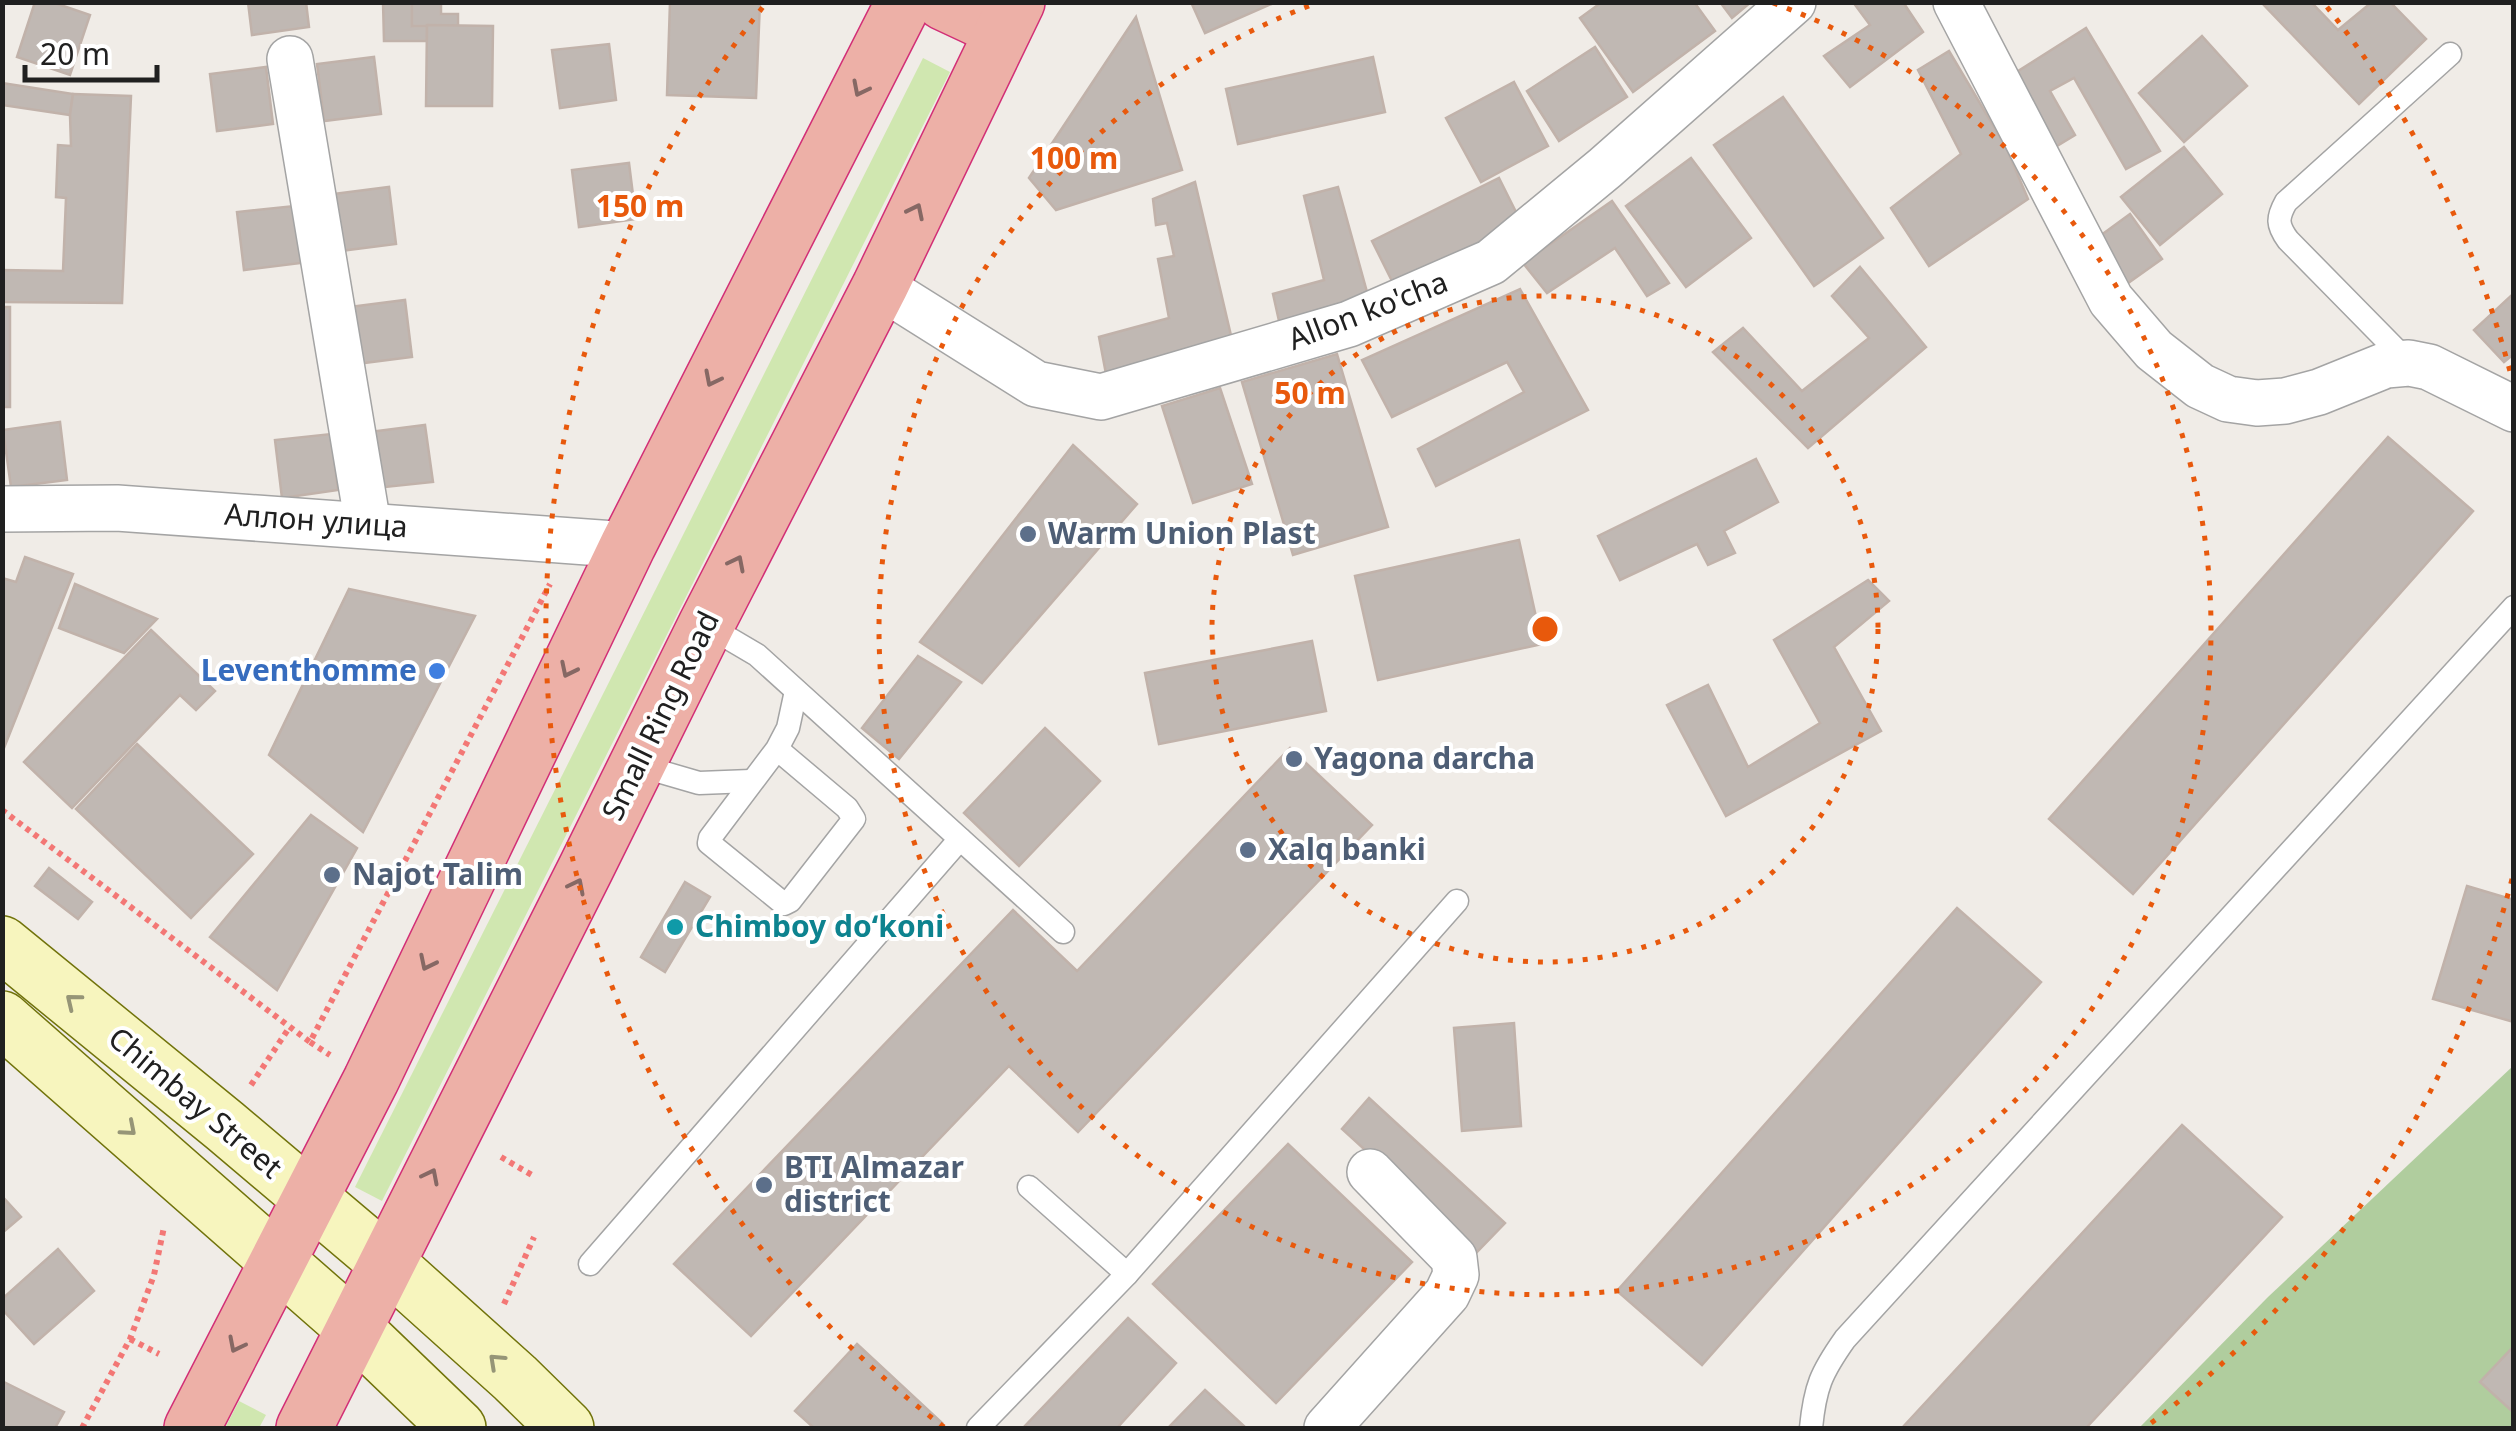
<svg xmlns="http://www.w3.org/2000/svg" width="2516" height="1431" viewBox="0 0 2516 1431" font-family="'Noto Sans',sans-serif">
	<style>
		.grass { fill: #d0e7b0 }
		.forest { fill: #b0cd9e }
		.building { fill: #c0b8b3; stroke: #c1b2aa; stroke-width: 2.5 }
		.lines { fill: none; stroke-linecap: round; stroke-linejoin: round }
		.service-casing { stroke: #a4a4a4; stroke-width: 25 }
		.minor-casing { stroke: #a4a4a4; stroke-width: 48 }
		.secondary-casing { stroke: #71730b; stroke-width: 58 }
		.trunk-casing { stroke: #d22f76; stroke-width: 58 }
		.path { stroke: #f37775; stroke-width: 6; stroke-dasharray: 5 5; stroke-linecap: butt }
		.service { stroke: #fff; stroke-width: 22 }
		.minor { stroke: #fff; stroke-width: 45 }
		.secondary { stroke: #f7f5be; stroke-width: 55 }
		.trunk { stroke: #edb0a7; stroke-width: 55 }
		.oneway { stroke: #866864 }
		.oneway2 { stroke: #969577 }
		.ring { fill: none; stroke: #e8590c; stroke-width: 5; stroke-dasharray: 5 10 }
		.service-dot { fill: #5c6f8a; stroke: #fff; stroke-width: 4 }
		.shop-dot { fill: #3f7fe0; stroke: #fff; stroke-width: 4 }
		.culture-dot { fill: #0f9aa8; stroke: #fff; stroke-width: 4 }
		.labels { text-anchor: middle; stroke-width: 8; stroke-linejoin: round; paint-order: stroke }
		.street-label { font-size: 30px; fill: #202020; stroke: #fff }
		.service-label { font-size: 30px; font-weight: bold; fill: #4e5e75; stroke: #fff; text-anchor: start }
		.shop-label { font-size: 30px; font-weight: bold; fill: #366cbe; stroke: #fff; text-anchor: end }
		.culture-label { font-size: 30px; font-weight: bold; fill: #0d838f; stroke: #fff; text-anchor: start }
		.centre { fill: #e8590c; stroke: #fff; stroke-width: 5 }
		.ring-label { font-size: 30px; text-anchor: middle; font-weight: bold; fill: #e8590c; stroke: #fff; stroke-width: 8; stroke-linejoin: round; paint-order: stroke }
	</style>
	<rect width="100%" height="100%" fill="#f0ece7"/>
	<g class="grass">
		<polygon points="923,58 950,72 382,1201 355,1187"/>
		<polygon points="239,1401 266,1415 259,1428 225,1428"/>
	</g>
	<polygon class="forest" points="2513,1066 2513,1428 2139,1428 2268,1297"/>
	<g class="building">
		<polygon points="35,2 52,2 90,15 70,75 17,57"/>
		<polygon points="248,2 306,2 309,27 252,35"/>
		<polygon points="383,2 412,2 412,26 427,25 427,41 384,41"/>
		<polygon points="412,2 441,2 441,14 458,14 458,26 412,26"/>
		<polygon points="670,2 760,2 756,98 667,95"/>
		<polygon points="1191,2 1276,2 1205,33"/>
		<polygon points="1602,2 1694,2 1715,31 1633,92 1580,18"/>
		<polygon points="1720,2 1751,2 1732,18"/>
		<polygon points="1853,2 1903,2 1923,32 1850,87 1824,56 1870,25"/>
		<polygon points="2261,2 2311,2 2338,30 2372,2 2390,2 2426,39 2359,104"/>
		<polygon points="1136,17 1182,170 1056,210 1029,178"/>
		<polygon points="427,25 493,26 492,106 426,106"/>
		<polygon points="2086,28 2160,151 2126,169 2074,78 2050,91 2075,135 2047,152 2004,80"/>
		<polygon points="2202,36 2247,86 2184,142 2139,93"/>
		<polygon points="609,44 616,100 560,108 552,50"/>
		<polygon points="1595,47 1627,97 1559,141 1527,91"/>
		<polygon points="1949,51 2006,147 2028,199 1929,266 1891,208 1961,154 1918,70"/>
		<polygon points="374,57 381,114 324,121 317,64"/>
		<polygon points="1373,57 1385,112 1238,144 1226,89"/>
		<polygon points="266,67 273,124 217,131 210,74"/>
		<polygon points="1514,82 1548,146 1481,182 1446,118"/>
		<polygon points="2,83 73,94 70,115 2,105"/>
		<polygon points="73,94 131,96 122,303 2,302 2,270 63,271 66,198 56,197 58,145 71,146 70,115"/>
		<polygon points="1783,97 1883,238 1814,286 1714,145"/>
		<polygon points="2184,147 2222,194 2160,245 2121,197"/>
		<polygon points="1691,158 1751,238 1686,287 1626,206"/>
		<polygon points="629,163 636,219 579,227 572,170"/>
		<polygon points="1499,178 1525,230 1398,293 1372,241"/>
		<polygon points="1195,182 1233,344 1106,374 1099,337 1169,318 1158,259 1174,256 1167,223 1156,225 1153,199"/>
		<polygon points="389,187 396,244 340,251 333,194"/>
		<polygon points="1338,187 1370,303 1281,330 1273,294 1324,280 1304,196"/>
		<polygon points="1612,201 1669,283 1647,296 1615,248 1547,293 1523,263"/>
		<polygon points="294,206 301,263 244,270 237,212"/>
		<polygon points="2130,214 2162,259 2124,286 2093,241"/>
		<polygon points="1860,267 1926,347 1808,448 1713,352 1743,328 1802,391 1869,338 1832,296"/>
		<polygon points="1520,289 1588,410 1436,486 1418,449 1524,392 1507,362 1392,417 1362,360"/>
		<polygon points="2514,293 2514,354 2504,362 2474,330"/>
		<polygon points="405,300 412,357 356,364 349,307"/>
		<rect x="2" y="307" width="8" height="100"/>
		<polygon points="1337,354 1388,527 1293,555 1242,382"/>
		<polygon points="1220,388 1252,484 1193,503 1162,406"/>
		<polygon points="60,422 67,480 11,487 3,430"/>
		<polygon points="425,425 433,482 376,488 369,432"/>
		<polygon points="331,434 338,490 282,498 275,440"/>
		<polygon points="2388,437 2473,511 2133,894 2049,819"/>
		<polygon points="1073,445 1137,504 982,683 920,642"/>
		<polygon points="1756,459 1778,502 1724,531 1735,553 1708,565 1697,544 1620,580 1598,536"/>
		<polygon points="1519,540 1542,644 1378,680 1355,576"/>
		<polygon points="25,557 73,574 2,753 2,578 16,582"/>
		<polygon points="1868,580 1889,601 1834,647 1881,731 1726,816 1667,705 1708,685 1748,767 1820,723 1774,640"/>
		<polygon points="75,584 157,619 124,653 59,628"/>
		<polygon points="349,589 475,616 363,832 269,755"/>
		<polygon points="151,630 215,691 196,710 180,695 72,808 24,762"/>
		<polygon points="1312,641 1326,711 1159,744 1145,673"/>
		<polygon points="918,656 961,682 899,759 862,728"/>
		<polygon points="1045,728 1100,781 1019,866 964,813"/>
		<polygon points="137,744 253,854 191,918 76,809"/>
		<polygon points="1290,748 1372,825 1078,1132 1009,1066 751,1336 674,1264 1013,910 1077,971"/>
		<polygon points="311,815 357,848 277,990 210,937"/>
		<polygon points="49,868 92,902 78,919 35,886"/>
		<polygon points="685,882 710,897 665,972 641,957"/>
		<polygon points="2467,886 2514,900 2514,1022 2433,999"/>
		<polygon points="1957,908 2041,982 1702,1365 1617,1291"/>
		<polygon points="1514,1023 1521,1126 1462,1131 1454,1028"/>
		<polygon points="1369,1098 1505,1223 1477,1252 1342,1129"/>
		<polygon points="2182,1125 2282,1217 2086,1428 1902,1428"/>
		<polygon points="1288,1144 1412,1262 1276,1403 1153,1284"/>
		<polygon points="2,1196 21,1217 2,1233"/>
		<polygon points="58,1249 94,1291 34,1344 2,1309 2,1299"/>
		<polygon points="1128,1318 1176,1363 1117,1428 1023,1428"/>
		<polygon points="857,1344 942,1423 936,1428 814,1428 795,1411"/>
		<polygon points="2514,1346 2514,1413 2480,1382"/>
		<polygon points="2,1381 64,1412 55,1428 2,1428"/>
		<polygon points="1205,1390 1246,1428 1168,1428"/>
	</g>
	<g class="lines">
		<defs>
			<g id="service">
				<path d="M 2409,363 L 2288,240 C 2277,225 2277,218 2286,202 L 2450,54"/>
				<polyline points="706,625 757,655 1063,932"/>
				<polyline points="777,749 847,808 854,819 790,901 784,904 709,843 710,838 777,749 788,728 796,691"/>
				<polyline points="637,765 699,783 751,781"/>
				<polyline points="590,1264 960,839"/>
				<polyline points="1127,1274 1457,901"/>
				<polyline points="978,1428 1127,1274 1029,1187"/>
				<path d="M 1811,1428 C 1815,1387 1821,1373 1845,1339 L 2514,607"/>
			</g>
			<g id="minor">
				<polyline points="1956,2 2111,300 2154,350 2200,386 2228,399 2257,403 2285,401 2319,392 2386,365 2409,363 2429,367 2514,409"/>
				<polyline points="290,59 368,525"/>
				<polyline points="880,286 1036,384 1101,397 1349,324 1491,262 1605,168 1793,2"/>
				<polyline points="2,509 117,508 628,545"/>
				<polyline points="1327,1428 1447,1294 1456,1275 1454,1258 1370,1172"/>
			</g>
			<g id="secondary">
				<polyline points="2,944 225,1126 387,1263 515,1378 566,1428"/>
				<polyline points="2,1019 355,1329 458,1428"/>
			</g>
			<g id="trunk">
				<polyline points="943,2 1003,30"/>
				<polyline points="192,1428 371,1080 628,545 904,2"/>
				<polyline points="304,1428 586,868 706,625 880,286 1017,2"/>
			</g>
		</defs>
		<use href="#service" class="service-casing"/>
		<use href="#minor" class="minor-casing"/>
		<use href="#secondary" class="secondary-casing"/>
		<use href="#trunk" class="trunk-casing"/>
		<g class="path">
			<polyline points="2,810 310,1042 550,584"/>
			<polyline points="310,1042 330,1055"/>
			<polyline points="251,1085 289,1028"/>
			<polyline points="501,1157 532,1175"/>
			<polyline points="504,1304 534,1237"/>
			<polyline points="130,1339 159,1354"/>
			<polyline points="82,1428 130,1339 154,1275 164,1227"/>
		</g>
		<use href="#service" class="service"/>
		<use href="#minor" class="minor"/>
		<use href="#secondary" class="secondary"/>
		<use href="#trunk" class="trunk"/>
	</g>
	<defs><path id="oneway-chevron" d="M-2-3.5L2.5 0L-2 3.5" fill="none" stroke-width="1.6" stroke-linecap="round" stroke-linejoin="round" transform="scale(2.5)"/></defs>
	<g class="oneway">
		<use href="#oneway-chevron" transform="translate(860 89) rotate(117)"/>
		<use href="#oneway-chevron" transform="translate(916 211) rotate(-64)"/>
		<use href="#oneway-chevron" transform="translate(712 379) rotate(117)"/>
		<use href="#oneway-chevron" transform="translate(737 563) rotate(-63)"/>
		<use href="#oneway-chevron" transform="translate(568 670) rotate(116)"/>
		<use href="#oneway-chevron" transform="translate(577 886) rotate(-63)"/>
		<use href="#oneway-chevron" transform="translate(427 963) rotate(116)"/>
		<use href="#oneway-chevron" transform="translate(431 1176) rotate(-63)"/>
		<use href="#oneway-chevron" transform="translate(236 1345) rotate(117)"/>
	</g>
	<g class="oneway2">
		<use href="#oneway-chevron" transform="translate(73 1001) rotate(-141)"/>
		<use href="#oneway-chevron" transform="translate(129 1129) rotate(41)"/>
		<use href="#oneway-chevron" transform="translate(496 1361) rotate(-137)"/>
	</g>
	<g class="ring">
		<circle cx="1545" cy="629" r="333"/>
		<path d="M1773 3A666 666 0 1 1 1317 3"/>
		<path d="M2512 879A999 999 0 0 1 2146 1427M944 1427A999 999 0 0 1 763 7M2327 7A999 999 0 0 1 2512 379"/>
	</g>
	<g class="service-dot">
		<circle cx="1028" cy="534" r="10"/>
		<circle cx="1294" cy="759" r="10"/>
		<circle cx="1248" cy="850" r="10"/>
		<circle cx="332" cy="875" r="10"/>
		<circle cx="764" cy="1185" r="10"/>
	</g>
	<circle class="shop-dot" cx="437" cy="671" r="10"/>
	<circle class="culture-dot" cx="675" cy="927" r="10"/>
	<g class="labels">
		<g class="street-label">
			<text transform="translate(1368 311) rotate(-21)" y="10">Allon ko'cha</text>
			<text transform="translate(316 521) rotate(4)" y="10">Аллон улица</text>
			<text transform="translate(661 716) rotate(-64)" y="10">Small Ring Road</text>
			<text transform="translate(195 1103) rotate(40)" y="10">Chimbay Street</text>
		</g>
		<g class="service-label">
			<text x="1048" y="544">Warm Union Plast</text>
			<text x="1314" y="769">Yagona darcha</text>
			<text x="1268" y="860">Xalq banki</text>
			<text x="352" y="885">Najot Talim</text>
			<text x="784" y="1178">BTI Almazar<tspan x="784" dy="34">district</tspan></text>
		</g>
		<g class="shop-label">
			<text x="417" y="681">Leventhomme</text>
		</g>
		<g class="culture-label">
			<text x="695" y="937">Chimboy doʻkoni</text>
		</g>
	</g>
	<circle cx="1545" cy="629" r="15" class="centre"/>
	<g class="ring-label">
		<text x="1074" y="169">100 m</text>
		<text x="640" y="217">150 m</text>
		<text x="1310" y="404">50 m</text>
	</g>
	<rect width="2516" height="1431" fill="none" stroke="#202020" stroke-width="10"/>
	<path d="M25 65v15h132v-15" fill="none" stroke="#202020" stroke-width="5"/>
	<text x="40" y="65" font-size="30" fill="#202020" stroke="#ffffff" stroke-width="8" paint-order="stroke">20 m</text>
</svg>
